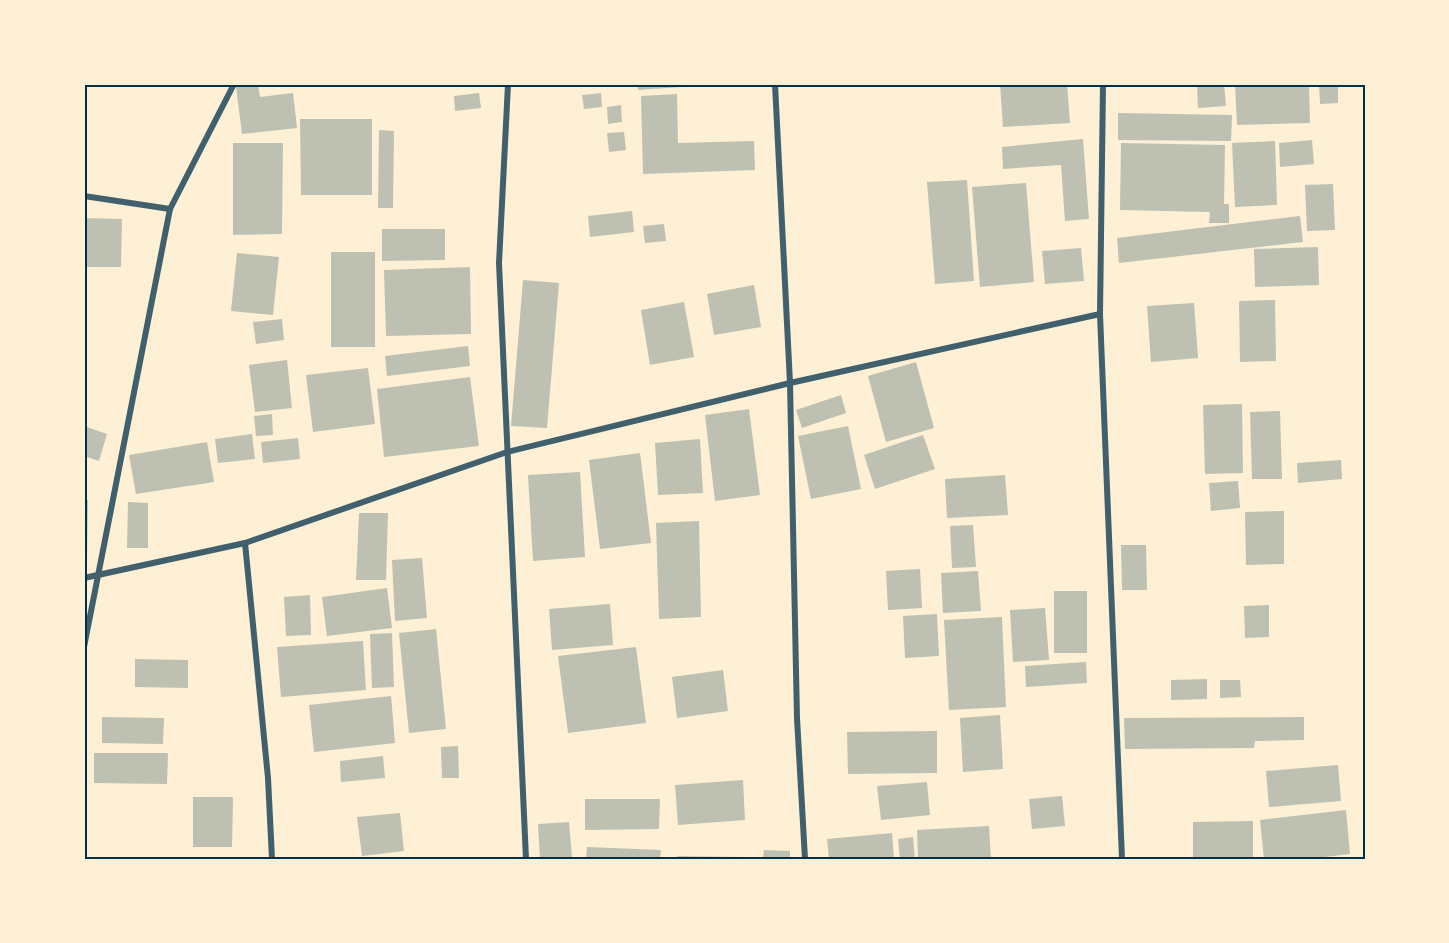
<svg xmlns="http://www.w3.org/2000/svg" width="1449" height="943" viewBox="0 0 1449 943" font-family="'Alegreya Sans',sans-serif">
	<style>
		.building { fill: #bec0b2 }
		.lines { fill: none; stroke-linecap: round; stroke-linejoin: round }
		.minor { stroke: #3f606c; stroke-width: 6 }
		.neatline { fill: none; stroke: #003049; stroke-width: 2 }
	</style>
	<rect width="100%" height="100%" fill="#fdf0d5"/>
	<g class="building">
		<polygon points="258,84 260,97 293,93 297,128 242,134 236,87"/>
		<polygon points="638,84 681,84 681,87 638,90"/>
		<polygon points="1000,84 1067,84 1070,123 1003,127"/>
		<polygon points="1197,84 1224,84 1226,106 1198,108"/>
		<polygon points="1235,84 1309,84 1310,123 1237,125"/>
		<polygon points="1319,84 1338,84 1338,103 1320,104"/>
		<polygon points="479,93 481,108 455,111 454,96"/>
		<polygon points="601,93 602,107 584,109 582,95"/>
		<polygon points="677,94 678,143 754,141 755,170 643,174 641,96"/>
		<polygon points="621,105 622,122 608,124 607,107"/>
		<polygon points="1118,113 1232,115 1231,141 1118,140"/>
		<polygon points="300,119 372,119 372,195 301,195"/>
		<polygon points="379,130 394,131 393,208 378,208"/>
		<polygon points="624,132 626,150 609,152 607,133"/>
		<polygon points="1083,139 1089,219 1065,221 1061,165 1003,169 1002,147"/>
		<polygon points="1312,140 1314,164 1280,167 1279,143"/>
		<polygon points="1275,141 1277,205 1235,207 1232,143"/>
		<polygon points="233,143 283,143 282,234 233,235"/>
		<polygon points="1121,143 1225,145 1224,204 1229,204 1229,223 1209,223 1210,212 1120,210"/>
		<polygon points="967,180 974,281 935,284 927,182"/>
		<polygon points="1026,183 1034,282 980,287 972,187"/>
		<polygon points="1333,184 1335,230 1307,231 1305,185"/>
		<polygon points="632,211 634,232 590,237 588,216"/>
		<polygon points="1300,216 1303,242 1119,263 1117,238"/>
		<polygon points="84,218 122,219 121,267 84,267"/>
		<polygon points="664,224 666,241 645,243 643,226"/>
		<polygon points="382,229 445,229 445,260 382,261"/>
		<polygon points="1318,247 1319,285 1255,287 1254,249"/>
		<polygon points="1081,248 1084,281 1045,284 1042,251"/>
		<rect x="331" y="252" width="44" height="95"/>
		<polygon points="237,253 279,257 273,315 231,311"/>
		<polygon points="470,267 471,334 386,336 384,270"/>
		<polygon points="523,280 559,283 547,428 511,426"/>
		<polygon points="754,285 761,327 714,335 707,294"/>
		<polygon points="1275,300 1276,361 1240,362 1239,301"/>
		<polygon points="684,302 694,357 650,365 641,310"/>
		<polygon points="1194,303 1198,358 1151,362 1147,306"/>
		<polygon points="282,319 284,340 256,344 253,322"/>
		<polygon points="468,346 470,366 387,376 385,356"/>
		<polygon points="287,360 292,408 255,412 249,365"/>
		<polygon points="916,362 934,428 886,442 868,376"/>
		<polygon points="368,368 375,424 313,432 306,375"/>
		<polygon points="470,377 479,446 384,457 377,389"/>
		<polygon points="841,395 846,413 802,428 796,410"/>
		<polygon points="1242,404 1243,473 1205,474 1203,405"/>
		<polygon points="749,409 760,495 715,501 705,415"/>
		<polygon points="1280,411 1282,479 1252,479 1250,412"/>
		<polygon points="272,414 273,435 256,436 254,416"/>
		<polygon points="84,426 107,434 99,461 84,456"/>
		<polygon points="848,426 861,489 811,499 798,436"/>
		<polygon points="252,434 255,459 218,463 215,439"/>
		<polygon points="923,435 935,469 875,489 864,455"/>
		<polygon points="298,438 300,459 263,463 261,442"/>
		<polygon points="700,439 703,493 658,495 655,443"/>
		<polygon points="207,442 214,482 136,494 129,455"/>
		<polygon points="640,453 651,543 600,549 589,460"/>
		<polygon points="1341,460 1342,479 1298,483 1297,463"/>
		<polygon points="580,472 585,557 533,561 528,475"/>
		<polygon points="1005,475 1008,515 947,518 945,479"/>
		<polygon points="1238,481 1240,508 1211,511 1209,483"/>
		<polygon points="84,500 88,500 87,562 84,562"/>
		<polygon points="128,502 148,503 148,548 127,548"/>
		<polygon points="1284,511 1284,564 1246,565 1245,512"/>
		<polygon points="359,513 388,513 386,580 356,580"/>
		<polygon points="699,521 701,617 659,619 656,523"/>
		<polygon points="973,525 976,567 952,568 950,526"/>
		<polygon points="1121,545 1146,545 1147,590 1122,590"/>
		<polygon points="422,558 427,618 395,621 392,560"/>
		<polygon points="920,569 922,608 888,610 886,571"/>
		<polygon points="978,571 981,611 943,613 941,573"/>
		<polygon points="387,588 392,628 327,636 322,597"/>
		<rect x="1054" y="591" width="33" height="62"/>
		<polygon points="310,595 311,635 286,636 284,597"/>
		<polygon points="610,604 613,645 552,650 549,609"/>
		<polygon points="1269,605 1269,637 1245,638 1244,606"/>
		<polygon points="1045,608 1049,660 1013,662 1010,610"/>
		<polygon points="937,614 939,656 905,658 903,616"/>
		<polygon points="1002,617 1006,707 949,710 944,620"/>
		<polygon points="436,629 446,729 409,733 399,633"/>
		<polygon points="392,633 394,687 372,688 370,634"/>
		<polygon points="363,641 366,690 281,697 277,647"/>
		<polygon points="636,647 646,723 568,733 558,656"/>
		<polygon points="135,659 188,660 188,688 135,687"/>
		<polygon points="1086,662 1087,683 1026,687 1025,666"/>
		<polygon points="723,670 728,711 677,718 672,677"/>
		<polygon points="1207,679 1207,699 1171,700 1171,680"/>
		<polygon points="1220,680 1240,680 1241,697 1220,698"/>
		<polygon points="391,696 395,743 314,752 309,705"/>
		<polygon points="1000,715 1003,769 963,772 960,718"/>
		<polygon points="102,717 164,718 163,744 102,743"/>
		<polygon points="1304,717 1304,740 1255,741 1254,748 1125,749 1124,718"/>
		<polygon points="937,731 937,773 848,774 847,732"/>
		<polygon points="458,746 459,778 442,778 441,747"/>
		<polygon points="94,753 168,753 167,784 94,783"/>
		<polygon points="383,756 385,778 341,782 340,761"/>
		<polygon points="1338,765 1341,801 1269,807 1266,771"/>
		<polygon points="743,780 745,820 678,825 675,785"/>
		<polygon points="927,782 930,815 881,820 877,786"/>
		<polygon points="1062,796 1065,826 1032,829 1029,799"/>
		<polygon points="193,797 233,797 232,847 193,847"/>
		<polygon points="585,799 660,799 659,829 585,830"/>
		<polygon points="1346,810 1350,854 1308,859 1264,859 1260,820"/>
		<polygon points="400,813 404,851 362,856 357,817"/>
		<polygon points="1253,821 1253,858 1193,859 1193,822"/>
		<polygon points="569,822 572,857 540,859 538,824"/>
		<polygon points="989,826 991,859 918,859 917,830"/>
		<polygon points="892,833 894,859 829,859 827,839"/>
		<polygon points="913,837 915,859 900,859 898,839"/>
		<polygon points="587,847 661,850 660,859 586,859"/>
		<polygon points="764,850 790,851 790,859 763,859"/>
		<polygon points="677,856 741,857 741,859 677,859"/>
	</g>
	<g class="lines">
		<g class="minor">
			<polyline points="508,84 499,263 526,859"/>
			<polyline points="775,84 790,383 797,718 805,859"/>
			<polyline points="1103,84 1100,314 1122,859"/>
			<polyline points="84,196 170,209"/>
			<polyline points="245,543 268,778 272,859"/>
			<polyline points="84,578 245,543 507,452 790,383 1100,314"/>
			<polyline points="84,647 170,209 234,84"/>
		</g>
	</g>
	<rect width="1449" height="943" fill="none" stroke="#fdf0d5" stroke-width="171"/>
	<rect x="86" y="86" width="1278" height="772" class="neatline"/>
</svg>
